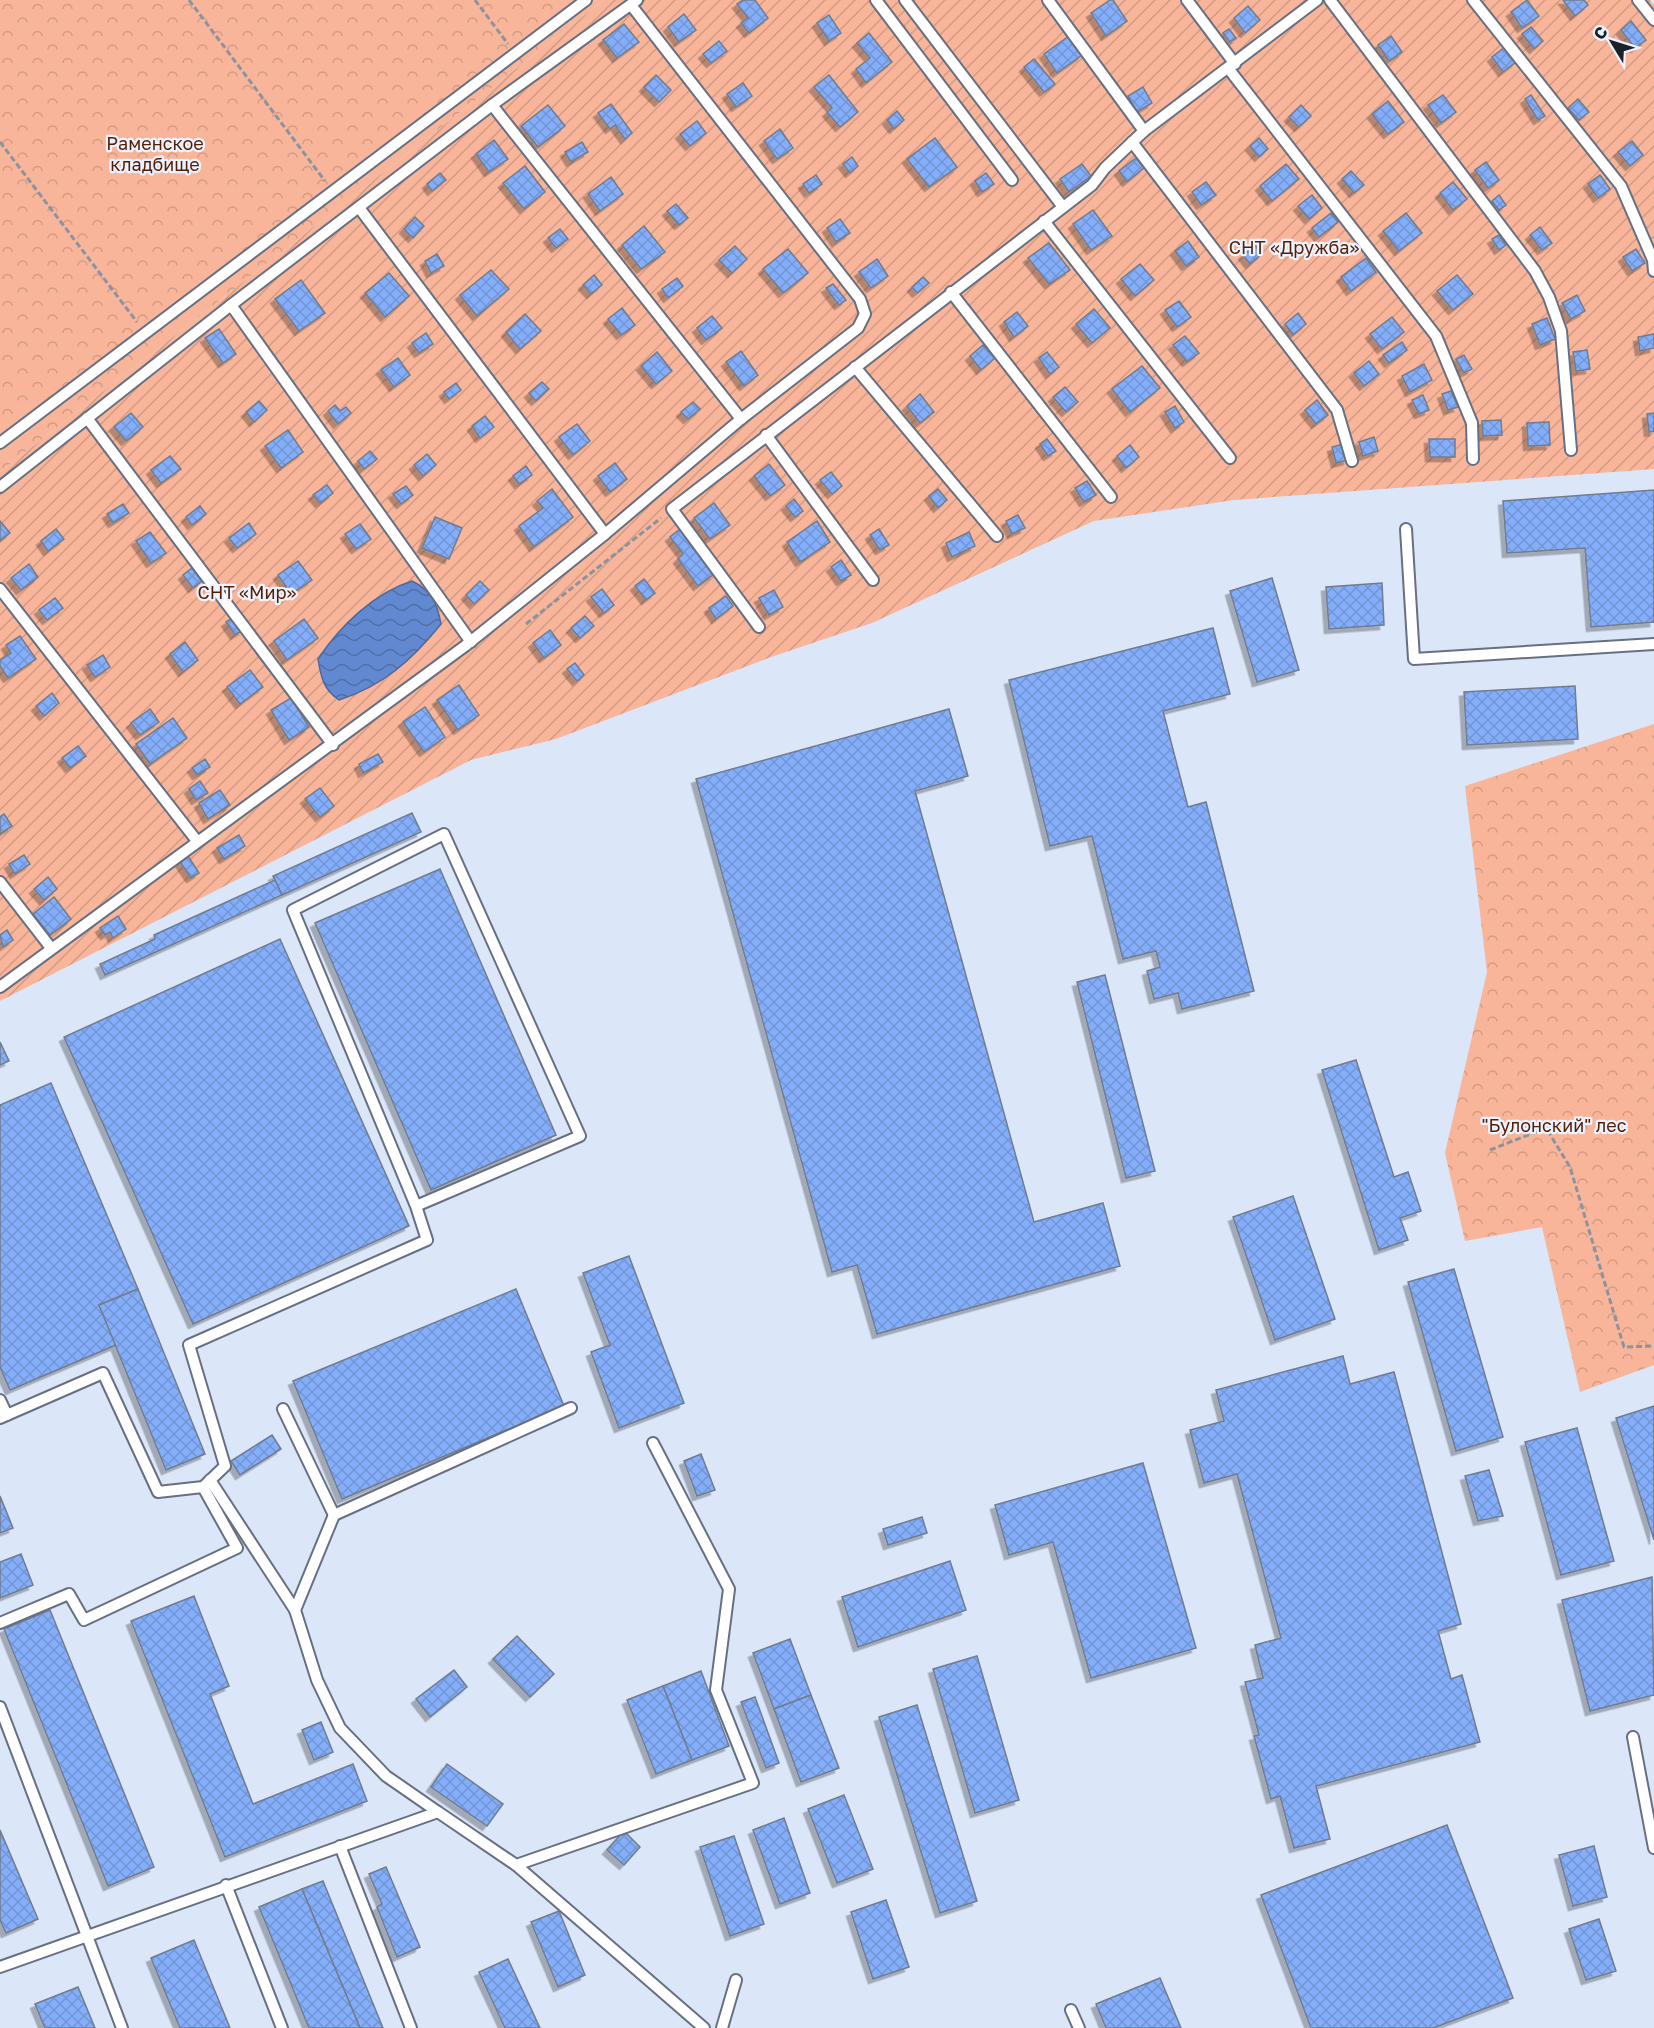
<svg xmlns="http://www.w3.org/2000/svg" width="1654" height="2028" viewBox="0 0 1654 2028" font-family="'Golos Text',sans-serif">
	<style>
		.forest { fill: url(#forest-crowns) }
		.garden { fill: url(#garden-furrows) }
		.water { fill: url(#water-waves); stroke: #4c699d; stroke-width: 1.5 }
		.building { fill: url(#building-cross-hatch); stroke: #717b8d; stroke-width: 1.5; filter: url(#shadow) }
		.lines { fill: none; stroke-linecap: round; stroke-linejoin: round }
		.service-casing { stroke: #677082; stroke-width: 14 }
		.path { stroke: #8b93a1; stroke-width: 3; stroke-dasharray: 6 3; stroke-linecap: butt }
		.service { stroke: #fff; stroke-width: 10 }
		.labels { text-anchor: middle; stroke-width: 4.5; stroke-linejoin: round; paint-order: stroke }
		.park-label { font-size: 18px; fill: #551e04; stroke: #ecf3ff }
	</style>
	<defs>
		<pattern id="forest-crowns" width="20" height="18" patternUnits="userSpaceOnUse" patternTransform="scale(1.5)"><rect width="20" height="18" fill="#f8b599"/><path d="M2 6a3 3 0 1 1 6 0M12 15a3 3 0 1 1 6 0" fill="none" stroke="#d49b84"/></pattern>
		<pattern id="garden-furrows" width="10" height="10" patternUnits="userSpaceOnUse" patternTransform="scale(1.5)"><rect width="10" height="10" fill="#f8b599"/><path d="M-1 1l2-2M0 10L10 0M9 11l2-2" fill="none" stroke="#d49b84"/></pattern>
		<pattern id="water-waves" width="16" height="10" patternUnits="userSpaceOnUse" patternTransform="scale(1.5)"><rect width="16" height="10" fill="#6188d0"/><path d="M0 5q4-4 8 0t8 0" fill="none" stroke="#4f6fa9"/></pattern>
		<pattern id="building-cross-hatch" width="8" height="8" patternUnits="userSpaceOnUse" patternTransform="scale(1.5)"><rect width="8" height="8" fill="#84aef9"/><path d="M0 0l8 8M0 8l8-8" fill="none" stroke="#7195d5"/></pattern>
		<filter id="shadow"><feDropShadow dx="-4.5" dy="4.5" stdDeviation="0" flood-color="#0004"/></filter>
	</defs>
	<rect width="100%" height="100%" fill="#dbe6f9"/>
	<g class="forest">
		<polygon points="0,0 604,0 0,472"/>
		<polygon points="1654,724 1654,1365 1580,1392 1542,1227 1465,1241 1445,1153 1487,972 1465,786"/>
	</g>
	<polygon class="garden" points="604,0 1650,0 1654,5 1654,469 1234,500 1094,521 872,623 774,656 556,739 471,760 0,1001 0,472"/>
	<path class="water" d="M 412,581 C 432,591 437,603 441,624 C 412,660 383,686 339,700 C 323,689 321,677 318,659 C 340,626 374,593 412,581 Z"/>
	<g class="building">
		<polygon points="743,0 755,0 768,18 749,33 741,23 748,18 737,4"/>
		<polygon points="1110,0 1113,0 1127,21 1106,36 1091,13"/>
		<polygon points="1527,0 1539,16 1522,28 1511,12"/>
		<polygon points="1563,0 1584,0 1588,5 1575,16"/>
		<polygon points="1248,6 1260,20 1245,33 1234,18"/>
		<polygon points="684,14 696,30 679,42 668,27"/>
		<polygon points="829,15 841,33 829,41 817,23"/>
		<polygon points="1631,21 1646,40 1635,48 1621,30"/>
		<polygon points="624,24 639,42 617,58 603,40"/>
		<polygon points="1531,27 1543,41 1534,49 1522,34"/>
		<polygon points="1229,29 1236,38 1230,42 1223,33"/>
		<polygon points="869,33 892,62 866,83 856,69 870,58 857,43"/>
		<polygon points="1069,36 1082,55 1057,73 1044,54"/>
		<polygon points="1391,36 1402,52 1389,61 1378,45"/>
		<polygon points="719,41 727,51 711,63 703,54"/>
		<polygon points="1505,47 1516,62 1503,72 1492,57"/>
		<polygon points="1034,59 1055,84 1044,92 1024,67"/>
		<polygon points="656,75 671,90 659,102 644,87"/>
		<polygon points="829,75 858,112 840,127 827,112 832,108 814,87"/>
		<polygon points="743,83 752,96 736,107 727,94"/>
		<polygon points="1143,87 1152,103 1137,112 1128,96"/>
		<polygon points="1443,95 1456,112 1441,123 1428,105"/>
		<polygon points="1531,95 1545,116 1538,120 1525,99"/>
		<polygon points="1578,99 1589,112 1579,120 1568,108"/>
		<polygon points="1388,101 1404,122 1388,134 1372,114"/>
		<polygon points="611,104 632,133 625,139 615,125 610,129 598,113"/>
		<polygon points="548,105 565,126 538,147 521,126"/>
		<polygon points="1301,105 1311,116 1299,127 1289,117"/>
		<polygon points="897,111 904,120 894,129 887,120"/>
		<polygon points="697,121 706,133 690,146 680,134"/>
		<polygon points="780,129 793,148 777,159 764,141"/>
		<polygon points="935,138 957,167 929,187 907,159"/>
		<polygon points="1259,138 1268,149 1259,157 1250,146"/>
		<polygon points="494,140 508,159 489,172 476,154"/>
		<polygon points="1632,141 1643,155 1630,166 1618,152"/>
		<polygon points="582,142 588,152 571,162 565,152"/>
		<polygon points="852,157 858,166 850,173 843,164"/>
		<polygon points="1136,158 1144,168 1127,182 1119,171"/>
		<polygon points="1486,162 1499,180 1488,188 1475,170"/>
		<polygon points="1082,164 1091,176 1069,192 1060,179"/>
		<polygon points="1286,164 1299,179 1272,201 1260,186"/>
		<polygon points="525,166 545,192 524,209 503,183"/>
		<polygon points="1351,171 1364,185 1354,193 1342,179"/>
		<polygon points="440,173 446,180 432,191 427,184"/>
		<polygon points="986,173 994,184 982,192 975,181"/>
		<polygon points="816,175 822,184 809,193 803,184"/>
		<polygon points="1600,175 1610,189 1598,198 1588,184"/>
		<polygon points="611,177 623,194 600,211 588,194"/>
		<polygon points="1206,182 1216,195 1201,205 1192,192"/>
		<polygon points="1453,182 1467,199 1453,210 1440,193"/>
		<polygon points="1312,195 1322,208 1309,219 1298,206"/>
		<polygon points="1499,195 1506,205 1499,210 1492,201"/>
		<polygon points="676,204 688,218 679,225 667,211"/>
		<polygon points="1093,210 1112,236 1091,250 1073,224"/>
		<polygon points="1331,213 1338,222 1319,237 1312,228"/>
		<polygon points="1406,213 1422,233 1399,251 1383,231"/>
		<polygon points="415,217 424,226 413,238 404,229"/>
		<polygon points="840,219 850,233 836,242 827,228"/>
		<polygon points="644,226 665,252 641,269 622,245"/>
		<polygon points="1540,227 1552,243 1542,250 1530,235"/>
		<polygon points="560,229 568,239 556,248 548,238"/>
		<polygon points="1499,235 1506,245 1499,250 1492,239"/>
		<polygon points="1188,241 1199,257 1186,266 1175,251"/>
		<polygon points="1049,243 1070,270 1049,284 1028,258"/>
		<polygon points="1255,245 1262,254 1250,264 1243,255"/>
		<polygon points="735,246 747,259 732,273 719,260"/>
		<polygon points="788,249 808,273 783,293 763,269"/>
		<polygon points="1636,249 1645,263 1632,271 1623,257"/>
		<polygon points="437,254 444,266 431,273 425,261"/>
		<polygon points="1366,258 1376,272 1351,291 1341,277"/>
		<polygon points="877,259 888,276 871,288 859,272"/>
		<polygon points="1140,264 1154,280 1135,296 1121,279"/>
		<polygon points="491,270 509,289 477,316 460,295"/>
		<polygon points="389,273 409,296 385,317 365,293"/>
		<polygon points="594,275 602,285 591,294 583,285"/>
		<polygon points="1457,275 1473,294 1453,310 1437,291"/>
		<polygon points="923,277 929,283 917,293 912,287"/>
		<polygon points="677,278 683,286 668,298 662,289"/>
		<polygon points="301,280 325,313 299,331 275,299"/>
		<polygon points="833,284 846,300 839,305 826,288"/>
		<polygon points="1577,295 1585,311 1571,319 1562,303"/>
		<polygon points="1179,301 1191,317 1177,327 1165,310"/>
		<polygon points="622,308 635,325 621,335 608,319"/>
		<polygon points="1094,309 1110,328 1092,343 1076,324"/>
		<polygon points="1017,312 1028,326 1014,337 1004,322"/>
		<polygon points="1298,313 1306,324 1293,335 1285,324"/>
		<polygon points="525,314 541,331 520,349 506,332"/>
		<polygon points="712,316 722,328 706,340 697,328"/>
		<polygon points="1392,317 1404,332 1382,349 1370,334"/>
		<polygon points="1547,318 1555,339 1540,345 1532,324"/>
		<polygon points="219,329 236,354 223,363 205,338"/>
		<polygon points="426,333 433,344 419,353 412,343"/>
		<polygon points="1654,334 1654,348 1640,351 1638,337"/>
		<polygon points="1185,336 1199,353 1187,362 1173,345"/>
		<polygon points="1402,342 1407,350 1389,363 1383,355"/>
		<polygon points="983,345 995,358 981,370 970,356"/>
		<polygon points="1587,350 1590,369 1576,371 1573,352"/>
		<polygon points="741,351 758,375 744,386 726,362"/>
		<polygon points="657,352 672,371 656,384 641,366"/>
		<polygon points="1047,352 1059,367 1050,374 1039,358"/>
		<polygon points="1464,355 1472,369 1464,373 1456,359"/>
		<polygon points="398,358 410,375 394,387 381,370"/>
		<polygon points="1369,361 1379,374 1364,386 1354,373"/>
		<polygon points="1424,364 1432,380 1410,392 1402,376"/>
		<polygon points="1142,366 1160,388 1130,412 1112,389"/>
		<polygon points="542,382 549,389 536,401 529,393"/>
		<polygon points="456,383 461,390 449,399 444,392"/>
		<polygon points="1065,387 1078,402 1066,412 1053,397"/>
		<polygon points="1451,391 1458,407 1448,410 1442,394"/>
		<polygon points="920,394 934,412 920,423 907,406"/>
		<polygon points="1423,395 1429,410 1419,414 1412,400"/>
		<polygon points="1317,400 1328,415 1316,424 1305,410"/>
		<polygon points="259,401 267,410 254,422 246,412"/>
		<polygon points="693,402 700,409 688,419 681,412"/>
		<polygon points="335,405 340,411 346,407 351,413 338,424 328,411"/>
		<polygon points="1175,406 1184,422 1175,428 1165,412"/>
		<polygon points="131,413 143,427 126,441 114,427"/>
		<polygon points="1654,413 1654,431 1649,432 1647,414"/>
		<polygon points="485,416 494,427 480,438 472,426"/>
		<polygon points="1501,420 1502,435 1483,436 1482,421"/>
		<polygon points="1549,422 1550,445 1528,446 1527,423"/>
		<polygon points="577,424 590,441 573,455 559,437"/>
		<polygon points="288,430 303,452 281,468 265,446"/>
		<polygon points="1374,437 1378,451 1363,456 1359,442"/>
		<polygon points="1047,439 1056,451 1048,456 1040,444"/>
		<polygon points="1429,439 1455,439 1455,457 1430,457"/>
		<polygon points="1344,444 1348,460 1336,463 1332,447"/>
		<polygon points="1130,445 1139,457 1126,468 1117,456"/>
		<polygon points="370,451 377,459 364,469 358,461"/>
		<polygon points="427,454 436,465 423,476 414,465"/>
		<polygon points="170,456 181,469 161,483 151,470"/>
		<polygon points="615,463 627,479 610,492 598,476"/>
		<polygon points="769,464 785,485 770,496 754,476"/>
		<polygon points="526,466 532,475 519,484 513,476"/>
		<polygon points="831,472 842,486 832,494 820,480"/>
		<polygon points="1087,481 1096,495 1084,502 1075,488"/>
		<polygon points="327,485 333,493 320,503 313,495"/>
		<polygon points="406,486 413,495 401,504 393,494"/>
		<polygon points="552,489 573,517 534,547 519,526 543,508 537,501"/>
		<polygon points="938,489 947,500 938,508 929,496"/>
		<polygon points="1654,490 1654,622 1591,627 1585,548 1507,553 1503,501"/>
		<polygon points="794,499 803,511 795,517 786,506"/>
		<polygon points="714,503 730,525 710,539 694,518"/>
		<polygon points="123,504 129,513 113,523 107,514"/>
		<polygon points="200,506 206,514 192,525 186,517"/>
		<polygon points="1018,515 1025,528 1012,534 1006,521"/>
		<polygon points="435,517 462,528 449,559 422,548"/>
		<polygon points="0,521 10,533 0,541"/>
		<polygon points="817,521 830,542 800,562 787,542"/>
		<polygon points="249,523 256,534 237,548 229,538"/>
		<polygon points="360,524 371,539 356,549 345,534"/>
		<polygon points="56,529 64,539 48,551 41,541"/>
		<polygon points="680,529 714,574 698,586 678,559 683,554 670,537"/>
		<polygon points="879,529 889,545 880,550 870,535"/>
		<polygon points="150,532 166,553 151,563 136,541"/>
		<polygon points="969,532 975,546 952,557 946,543"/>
		<polygon points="841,560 851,575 841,581 831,567"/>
		<polygon points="298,561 312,580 291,594 278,575"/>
		<polygon points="29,564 38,577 21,590 11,578"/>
		<polygon points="192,568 202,581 193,588 183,575"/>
		<polygon points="1272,578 1299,670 1257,682 1230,591"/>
		<polygon points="644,579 655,593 646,600 635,586"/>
		<polygon points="480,581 489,590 474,604 466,595"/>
		<polygon points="1382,583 1384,625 1329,629 1326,587"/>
		<polygon points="602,589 614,605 604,613 591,597"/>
		<polygon points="774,590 783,607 769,615 759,598"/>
		<polygon points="726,596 733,606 716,619 709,608"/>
		<polygon points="55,598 63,608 47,620 39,610"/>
		<polygon points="585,616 594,626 580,638 571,628"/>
		<polygon points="234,617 243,630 235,635 226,622"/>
		<polygon points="304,619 318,638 287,660 274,641"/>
		<polygon points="1213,628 1230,694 1163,711 1188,807 1206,802 1254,991 1182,1009 1178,993 1154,999 1147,971 1160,967 1156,951 1123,959 1092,836 1050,846 1009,680"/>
		<polygon points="550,630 561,645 544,658 533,643"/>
		<polygon points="20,636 36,659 8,678 0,666 0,660 11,653 6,645"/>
		<polygon points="185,642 198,660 183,672 170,654"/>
		<polygon points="103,655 110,667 95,677 87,665"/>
		<polygon points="575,663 584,675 577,681 567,669"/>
		<polygon points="250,670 263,687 240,704 227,687"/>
		<polygon points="459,685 479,715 458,730 437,700"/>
		<polygon points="1575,686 1578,739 1467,745 1464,692"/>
		<polygon points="52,693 59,703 44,716 36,706"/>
		<polygon points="291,698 309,727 289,740 271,710"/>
		<polygon points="425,707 445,737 424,752 403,722"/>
		<polygon points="150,709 159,722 140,735 131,723"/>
		<polygon points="949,709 968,776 915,791 1034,1222 1103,1203 1120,1266 877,1334 857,1265 832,1272 696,779"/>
		<polygon points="173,718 187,738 150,764 136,744"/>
		<polygon points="78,746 86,756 70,768 62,758"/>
		<polygon points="378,754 383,762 363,773 359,764"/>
		<polygon points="205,759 210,767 197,775 192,768"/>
		<polygon points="200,781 208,793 196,800 189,789"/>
		<polygon points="320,788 334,806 320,817 305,799"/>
		<polygon points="220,790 230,805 208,819 199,803"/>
		<polygon points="412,813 421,832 282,895 273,876"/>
		<polygon points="4,814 12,826 0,834 0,817"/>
		<polygon points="239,835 245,846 224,859 217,848"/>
		<polygon points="24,855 30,864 15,874 9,864"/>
		<polygon points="188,856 199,873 191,878 180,862"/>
		<polygon points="440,869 556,1135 431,1190 315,923"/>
		<polygon points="48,877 57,889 44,900 34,889"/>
		<polygon points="275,880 282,895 105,975 100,964 155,939 154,935"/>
		<polygon points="54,897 71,919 50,935 33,914"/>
		<polygon points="118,916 126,929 113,938 110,932 105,935 100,928"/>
		<polygon points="7,930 13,940 3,947 0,935"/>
		<polygon points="280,939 409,1226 193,1324 64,1037"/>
		<polygon points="1105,975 1155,1171 1126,1178 1077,982"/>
		<polygon points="0,1042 9,1061 0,1065"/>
		<polygon points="1356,1060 1394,1177 1408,1172 1421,1211 1400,1218 1408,1240 1379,1250 1322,1070"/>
		<polygon points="51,1083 138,1289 99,1305 116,1345 10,1390 0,1367 0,1105"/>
		<polygon points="1293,1196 1335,1319 1275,1340 1233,1217"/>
		<polygon points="629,1256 684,1403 619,1428 591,1352 610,1345 583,1273"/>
		<polygon points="1454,1269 1503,1437 1456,1451 1408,1282"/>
		<polygon points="138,1289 205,1454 166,1470 99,1305"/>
		<polygon points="516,1289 564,1406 342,1499 293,1381"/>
		<polygon points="1343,1356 1350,1384 1394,1372 1461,1624 1438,1631 1451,1679 1462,1675 1480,1742 1316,1786 1330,1839 1294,1848 1280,1796 1271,1799 1254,1736 1259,1735 1245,1682 1263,1678 1255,1645 1281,1638 1237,1474 1204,1483 1190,1430 1224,1421 1216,1390"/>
		<polygon points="1654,1406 1654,1540 1616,1418"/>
		<polygon points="1577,1428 1614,1561 1561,1575 1525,1442"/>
		<polygon points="272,1435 281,1449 240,1475 231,1461"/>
		<polygon points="701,1454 715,1490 697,1496 684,1461"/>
		<polygon points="1143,1463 1196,1648 1091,1678 1053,1542 1009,1555 995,1505"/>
		<polygon points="1489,1470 1503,1516 1478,1521 1465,1476"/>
		<polygon points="0,1496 13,1528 0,1533"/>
		<polygon points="922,1517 927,1533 888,1545 883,1529"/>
		<polygon points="21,1554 33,1585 0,1598 0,1562"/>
		<polygon points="950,1561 966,1610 858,1647 842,1597"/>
		<polygon points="1652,1577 1654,1695 1590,1711 1562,1600"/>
		<polygon points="194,1596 229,1686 210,1694 253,1804 353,1764 367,1801 225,1857 131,1621"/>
		<polygon points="50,1610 154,1867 108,1886 4,1629"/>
		<polygon points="517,1636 554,1674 530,1697 493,1659"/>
		<polygon points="790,1639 811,1695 774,1709 753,1653"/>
		<polygon points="977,1656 1019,1800 975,1813 933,1669"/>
		<polygon points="454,1670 467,1687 430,1717 416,1699"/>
		<polygon points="701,1671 729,1746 692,1760 663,1686"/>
		<polygon points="663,1686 692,1760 656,1774 627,1700"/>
		<polygon points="811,1695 839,1768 801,1782 774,1709"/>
		<polygon points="755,1697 779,1763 766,1768 741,1702"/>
		<polygon points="917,1705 977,1901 940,1913 879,1717"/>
		<polygon points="321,1722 333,1752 314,1760 302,1730"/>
		<polygon points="447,1764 503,1804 487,1826 431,1787"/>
		<polygon points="844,1795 873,1869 837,1883 808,1809"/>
		<polygon points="784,1818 810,1893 780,1904 753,1830"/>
		<polygon points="1447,1825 1513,1998 1433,2028 1311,2028 1261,1895"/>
		<polygon points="0,1830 38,1919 6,1933 0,1920"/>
		<polygon points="624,1831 640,1847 624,1865 607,1850"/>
		<polygon points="734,1836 764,1924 730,1936 700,1847"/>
		<polygon points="1594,1846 1607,1897 1573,1906 1559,1855"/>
		<polygon points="386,1867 420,1947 397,1957 377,1907 382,1904 369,1874"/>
		<polygon points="323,1881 383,2028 360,2028 302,1889"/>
		<polygon points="302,1889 360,2028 309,2028 259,1907"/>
		<polygon points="886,1900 909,1967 873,1979 851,1912"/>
		<polygon points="559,1911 585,1975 558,1987 531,1922"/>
		<polygon points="1599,1919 1616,1971 1586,1980 1569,1929"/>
		<polygon points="194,1940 230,2028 180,2028 151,1958"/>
		<polygon points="508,1959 540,2028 505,2028 479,1972"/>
		<polygon points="1160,1978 1181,2028 1106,2028 1096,2004"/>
		<polygon points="78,1987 95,2028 45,2028 35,2004"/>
	</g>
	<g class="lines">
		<defs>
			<g id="service">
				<polyline points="876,0 1012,180"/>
				<polyline points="905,0 1063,207"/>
				<polyline points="1048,0 1144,131"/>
				<polyline points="1187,0 1235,64"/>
				<polyline points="1330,0 1535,271 1549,297 1561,331 1571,450"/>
				<polyline points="1473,0 1621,186 1653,260 1654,271"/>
				<polyline points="1638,0 1654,20"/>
				<polyline points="1228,68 1436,336 1472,423 1473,459"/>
				<polyline points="492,105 741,419"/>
				<polyline points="1132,142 1337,410 1352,461"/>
				<polyline points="360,209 605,534"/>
				<polyline points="1044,221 1230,458"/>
				<polyline points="951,292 1111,497"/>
				<polyline points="231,305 471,642"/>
				<polyline points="855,367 997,536"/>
				<polyline points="87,418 333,745"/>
				<polyline points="766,435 873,580"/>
				<polyline points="0,443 586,0"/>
				<polyline points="0,487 231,305 492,105 637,0"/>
				<polyline points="1406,529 1414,659 1654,644"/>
				<polyline points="0,589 197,841"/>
				<polyline points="759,627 672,509 1092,185 1105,168 1144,131 1317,0"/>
				<polyline points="0,882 51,948"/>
				<polyline points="0,987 465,646 605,534 741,419 858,328 865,314 860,299 631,5"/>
				<polyline points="0,1400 7,1415"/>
				<polyline points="283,1409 334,1515 571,1408"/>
				<polyline points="0,1418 103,1373 158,1492 203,1487 225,1466 189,1345 427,1240 416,1206 580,1136 444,834 293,910 416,1206"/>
				<polyline points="210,1480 295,1610"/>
				<polyline points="334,1515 295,1610 317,1680 340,1728 386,1776 438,1812"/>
				<polyline points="0,1623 69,1594 84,1620 237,1548 203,1487"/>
				<polyline points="0,1707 122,2028"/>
				<polyline points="1633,1737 1654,1848"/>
				<polyline points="340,1846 411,2028"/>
				<polyline points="516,1865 704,2028"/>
				<polyline points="226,1885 282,2028"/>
				<polyline points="0,1967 438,1812 516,1865 753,1783 716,1690 729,1589 653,1443"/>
				<polyline points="1071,2010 1079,2028"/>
				<polyline points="722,2028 736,1980"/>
			</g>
		</defs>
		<use href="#service" class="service-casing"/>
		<g class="path">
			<polyline points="189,0 325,181"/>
			<polyline points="475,0 508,44"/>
			<polyline points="0,142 137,322"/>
			<polyline points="526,624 661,518"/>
			<polyline points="1490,1150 1546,1128 1570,1167 1624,1347 1654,1346"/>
		</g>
		<use href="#service" class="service"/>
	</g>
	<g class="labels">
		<g class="park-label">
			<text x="155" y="150">Раменское<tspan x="155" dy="21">кладбище</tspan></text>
			<text x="1294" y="254">СНТ «Дружба»</text>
			<text x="247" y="599">СНТ «Мир»</text>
			<text x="1554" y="1132">"Булонский" лес</text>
		</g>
	</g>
	<g transform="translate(1612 42) rotate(308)" stroke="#ecf3ff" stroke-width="4.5" paint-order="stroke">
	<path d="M0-4.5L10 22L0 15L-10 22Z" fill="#1c2027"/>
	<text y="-9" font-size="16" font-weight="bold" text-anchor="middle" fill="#1c2027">С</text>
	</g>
</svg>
